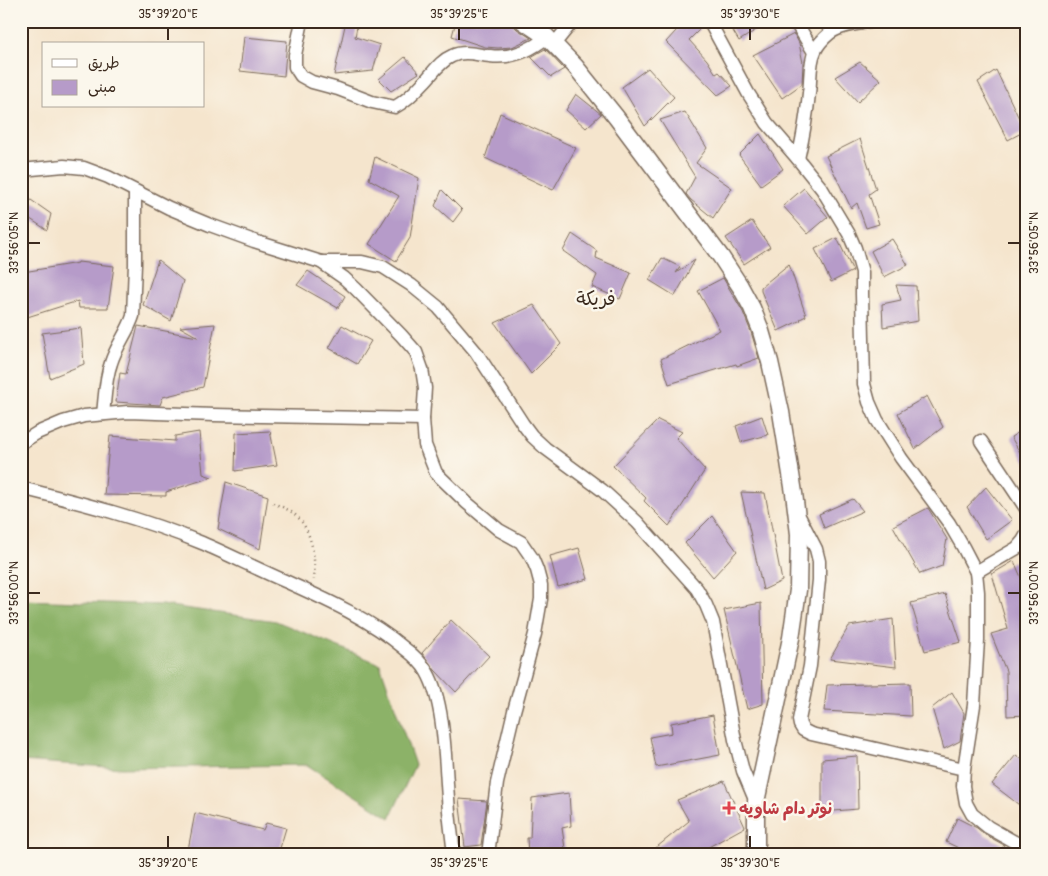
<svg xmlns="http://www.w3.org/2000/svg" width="1048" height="876" viewBox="0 0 1048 876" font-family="Pangolin,'Playpen Sans Arabic',sans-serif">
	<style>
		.forest { fill: #8cb268; stroke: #646e43 }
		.building { fill: #b69bc9 }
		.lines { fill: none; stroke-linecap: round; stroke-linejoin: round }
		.minor-casing { stroke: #7c6b5b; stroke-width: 15 }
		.tertiary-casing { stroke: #7c6b5b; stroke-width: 19 }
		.path { stroke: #7c6b5b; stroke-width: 2.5; stroke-dasharray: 1 4; stroke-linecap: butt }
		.minor { stroke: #fff; stroke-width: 12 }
		.tertiary { stroke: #fff; stroke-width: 16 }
		.ticks { fill: none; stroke: #3b2a1e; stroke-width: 2 }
		.health-dot { fill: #e0444e; stroke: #fbf7ec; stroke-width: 2 }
		.labels { text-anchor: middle; stroke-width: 5; stroke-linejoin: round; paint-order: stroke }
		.health-label { font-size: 16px; font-weight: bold; fill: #be3a42; stroke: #fbf7ec; text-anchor: start }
		.quarter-label { font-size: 19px; fill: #3b2a1e; stroke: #fbf7ec }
		.neatline { fill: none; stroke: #3b2a1e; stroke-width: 2 }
		.ticks-label { font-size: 12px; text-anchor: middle; fill: #3b2a1e }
	</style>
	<rect width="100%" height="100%" fill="#fbf7ec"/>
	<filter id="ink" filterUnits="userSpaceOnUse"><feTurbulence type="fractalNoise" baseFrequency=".02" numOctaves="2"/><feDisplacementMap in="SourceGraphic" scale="10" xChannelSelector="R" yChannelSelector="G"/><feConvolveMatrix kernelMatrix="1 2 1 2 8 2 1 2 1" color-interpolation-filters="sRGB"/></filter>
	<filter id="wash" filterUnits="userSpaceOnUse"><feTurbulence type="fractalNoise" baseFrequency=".0096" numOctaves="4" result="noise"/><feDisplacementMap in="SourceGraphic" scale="20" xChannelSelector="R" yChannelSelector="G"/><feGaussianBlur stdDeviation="1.12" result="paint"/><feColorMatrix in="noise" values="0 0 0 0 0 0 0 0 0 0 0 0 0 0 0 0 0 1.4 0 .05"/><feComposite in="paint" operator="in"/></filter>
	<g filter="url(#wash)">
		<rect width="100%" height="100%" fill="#f5e5cd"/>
		<polygon class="forest" points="24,600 163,605 276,621 380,664 415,765 390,818 307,765 122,768 21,761 21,603"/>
		<g id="blocks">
			<g class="building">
				<polygon points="346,21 358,21 355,37 380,45 373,71 334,75"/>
				<polygon points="456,21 513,21 514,26 517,29 531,38 512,47 498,48 485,47 452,36"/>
				<polygon points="685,21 701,21 703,26 689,40 707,60 716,74 719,72 732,86 718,95 666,42"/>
				<polygon points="727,21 770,21 739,41"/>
				<polygon points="794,34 799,43 803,63 802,84 782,98 753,55"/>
				<polygon points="244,37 287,41 284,76 240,71"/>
				<polygon points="545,49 564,69 551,77 531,57"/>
				<polygon points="405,57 419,73 391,91 379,79"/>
				<polygon points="860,62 881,80 858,102 835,77"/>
				<polygon points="648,68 674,97 645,126 622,87"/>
				<polygon points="996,70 1025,131 1008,140 978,82"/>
				<polygon points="576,94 601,114 586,128 566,110"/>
				<polygon points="685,112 707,148 696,163 732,188 713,218 691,200 686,194 695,177 660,120"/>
				<polygon points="500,113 576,148 553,190 485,158"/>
				<polygon points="760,134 783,169 761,185 739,155"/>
				<polygon points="860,139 876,189 869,194 879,224 866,228 857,203 851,208 826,156"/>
				<polygon points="375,157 419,178 410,238 396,261 369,244 399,196 369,179"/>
				<polygon points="804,188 828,217 808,234 783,206"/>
				<polygon points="442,190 462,210 453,222 435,206"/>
				<polygon points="21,193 51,214 47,230 21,213"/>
				<polygon points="752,221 770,247 744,264 726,238"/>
				<polygon points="572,234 597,251 596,258 631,273 620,299 592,287 597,275 563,251"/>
				<polygon points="837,238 853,271 831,282 815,249"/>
				<polygon points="892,239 908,265 884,277 871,251"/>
				<polygon points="662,258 680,267 676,273 695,260 675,296 649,280"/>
				<polygon points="158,260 183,281 171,321 143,305"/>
				<polygon points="78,262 114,266 108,308 79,308 78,301 21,319 21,281 23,272 78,263"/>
				<polygon points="789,264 806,316 800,319 801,320 778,331 761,291 761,287"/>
				<polygon points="308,271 345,296 338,308 297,285"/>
				<polygon points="723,278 743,312 751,332 759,358 737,366 736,364 669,384 661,359 720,330 698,291"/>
				<polygon points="896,285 916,286 918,321 883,327 882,304 901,300"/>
				<polygon points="534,305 561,344 531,374 495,323"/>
				<polygon points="215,324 203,387 163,397 160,405 116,402 120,373 126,374 138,326 198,337 180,327"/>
				<polygon points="342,325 371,341 357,364 329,348"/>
				<polygon points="81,328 84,364 50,378 42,333"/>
				<polygon points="927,396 943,427 915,449 898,413"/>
				<polygon points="762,416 768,435 741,442 736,426"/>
				<polygon points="658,420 682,432 676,438 705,470 669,526 644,501 646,498 613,466"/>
				<polygon points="1027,427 1027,465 1011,437"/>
				<polygon points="270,431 277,465 235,471 236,433"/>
				<polygon points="199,432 203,474 212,477 166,492 166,496 104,495 110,436 175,441 175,436"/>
				<polygon points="226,482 268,496 260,549 218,529"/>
				<polygon points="986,487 1012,520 986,539 967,507"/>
				<polygon points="741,492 765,493 782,581 763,590"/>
				<polygon points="853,499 863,511 824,528 819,514"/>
				<polygon points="928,508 947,539 942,566 920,574 893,526"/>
				<polygon points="712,516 737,551 713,577 685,543"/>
				<polygon points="579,548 588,579 558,587 550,556"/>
				<polygon points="1014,561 1027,591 1027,715 1007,716 1006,671 991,634 1008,629 992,574"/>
				<polygon points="945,594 961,642 925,651 911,603"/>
				<polygon points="761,603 763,704 747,709 724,610"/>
				<polygon points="893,619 896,667 830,659 849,626"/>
				<polygon points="451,620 489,656 456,692 435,670 422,653"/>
				<polygon points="910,683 911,716 824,711 827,685"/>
				<polygon points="952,692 964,713 960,741 944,749 932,708"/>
				<polygon points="713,715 720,755 656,767 650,737 672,733 671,723"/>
				<polygon points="1016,755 1027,763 1027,811 992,784"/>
				<polygon points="857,756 858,809 822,812 822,759"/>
				<polygon points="724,781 745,827 694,855 647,855 689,821 677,800"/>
				<polygon points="569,793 571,826 562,828 566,855 528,855 527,838 530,838 532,798"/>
				<polygon points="459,799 487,801 481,845 465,847"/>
				<polygon points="195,813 263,830 266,823 286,828 278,855 187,855"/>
				<polygon points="957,818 977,828 984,834 1004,845 999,855 973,855 946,842"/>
			</g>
		</g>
	</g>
	<g filter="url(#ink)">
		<use href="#blocks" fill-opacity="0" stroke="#7c6b5b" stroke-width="1"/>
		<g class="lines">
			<defs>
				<g id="minor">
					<path d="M 302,21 L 295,55 L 295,67 L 301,76 L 312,82 L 338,89 L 372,102 L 395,107 C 406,101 415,92 424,82 C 433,73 440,61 452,56 C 465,50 477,55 490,56 C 512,59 531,50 547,37"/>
					<polyline points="709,21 748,93 767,123 798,159 822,189 849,234 855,248 862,272 862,294 864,384 869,402 877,420 901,458 949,523 963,547 976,572 978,592 978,640 974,705 964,769 963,786 966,803 972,814 988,827 1027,849"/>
					<polyline points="795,21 814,52"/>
					<polyline points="555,43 573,21"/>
					<path d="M 798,159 C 803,137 807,115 809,93 C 811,80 809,63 815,51 C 818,44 824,38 830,33 C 842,24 861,24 875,21"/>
					<polyline points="21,170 64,166 84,168 108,177 169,208 210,225 254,241 321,262 344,278 356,289 401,335 416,352 422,369 425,388 423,419 425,445 436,473 467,503 499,530 521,542 532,558 537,570 541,585 541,599 535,634 514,711 497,783 488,855"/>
					<polyline points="321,262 362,262 383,267 411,285 438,307 476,352 523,424 532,436 545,448 602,490 637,522 697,589 706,605 713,622 735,740 743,771 756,802"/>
					<path d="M 103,414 C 105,398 105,379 111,363 C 116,346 128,332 133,316 L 135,264 L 135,192"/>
					<polyline points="981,441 1027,510"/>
					<polyline points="21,443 37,433 63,422 84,416 128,412 214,415 423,419"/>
					<path d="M 21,488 C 82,503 144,519 202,543 C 230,555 257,569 285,581 C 327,600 368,618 404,648 C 412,654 422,663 427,672 C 445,703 445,762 448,798 C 449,817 452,836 454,855"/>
					<polyline points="800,518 816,549 819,561 819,580 810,666 799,720 800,725 803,730 811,734 964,769"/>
					<polyline points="976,572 1017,548 1023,541 1027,534"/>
				</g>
				<polyline id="tertiary" points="523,21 547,37 575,66 616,117 721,257 740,286 752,308 760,328 770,362 781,412 794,493 799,534 798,590 791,638 756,802 756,850 758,855"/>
			</defs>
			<use href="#minor" class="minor-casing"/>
			<use href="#tertiary" class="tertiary-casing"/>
			<path class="path" d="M 273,503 C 280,506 288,509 294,514 C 312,527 316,560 314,580"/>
			<use href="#minor" class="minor"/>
			<use href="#tertiary" class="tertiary"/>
		</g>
	</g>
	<path class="ticks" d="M 168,28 L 168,40M 459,28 L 459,40M 750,28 L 750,40M 28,243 L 40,243M 1008,243 L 1020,243M 28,593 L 40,593M 1008,593 L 1020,593M 168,836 L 168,848M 459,836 L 459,848M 750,836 L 750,848"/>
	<path class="health-dot" d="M726.5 800.5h5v5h5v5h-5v5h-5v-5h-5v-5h5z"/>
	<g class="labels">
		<g class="health-label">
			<text x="739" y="814">نوتر دام شاويه</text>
		</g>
		<g class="quarter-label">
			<text x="596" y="305">فريكة</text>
		</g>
	</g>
	<rect width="1048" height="876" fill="none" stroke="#fbf7ec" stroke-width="55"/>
	<rect x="42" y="42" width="162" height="65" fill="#fbf7ec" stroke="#aea59a"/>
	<rect x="52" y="59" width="25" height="8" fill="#ffffff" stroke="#aea59a"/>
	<text x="88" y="68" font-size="15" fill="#3b2a1e">طريق</text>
	<rect x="52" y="80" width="25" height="15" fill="#b69bc9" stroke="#aea59a"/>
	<text x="88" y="92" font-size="15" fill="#3b2a1e">مبنى</text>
	<rect x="28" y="28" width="992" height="820" class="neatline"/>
	<g class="ticks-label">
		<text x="168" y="18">35°39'20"E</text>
		<text x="459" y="18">35°39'25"E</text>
		<text x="750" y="18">35°39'30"E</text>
		<text transform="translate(14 243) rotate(-90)" y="4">33°56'05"N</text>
		<text transform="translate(1034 243) rotate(-90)" y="4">33°56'05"N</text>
		<text transform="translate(14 593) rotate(-90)" y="4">33°56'00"N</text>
		<text transform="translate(1034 593) rotate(-90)" y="4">33°56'00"N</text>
		<text x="168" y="867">35°39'20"E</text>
		<text x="459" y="867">35°39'25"E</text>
		<text x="750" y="867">35°39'30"E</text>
	</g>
</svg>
